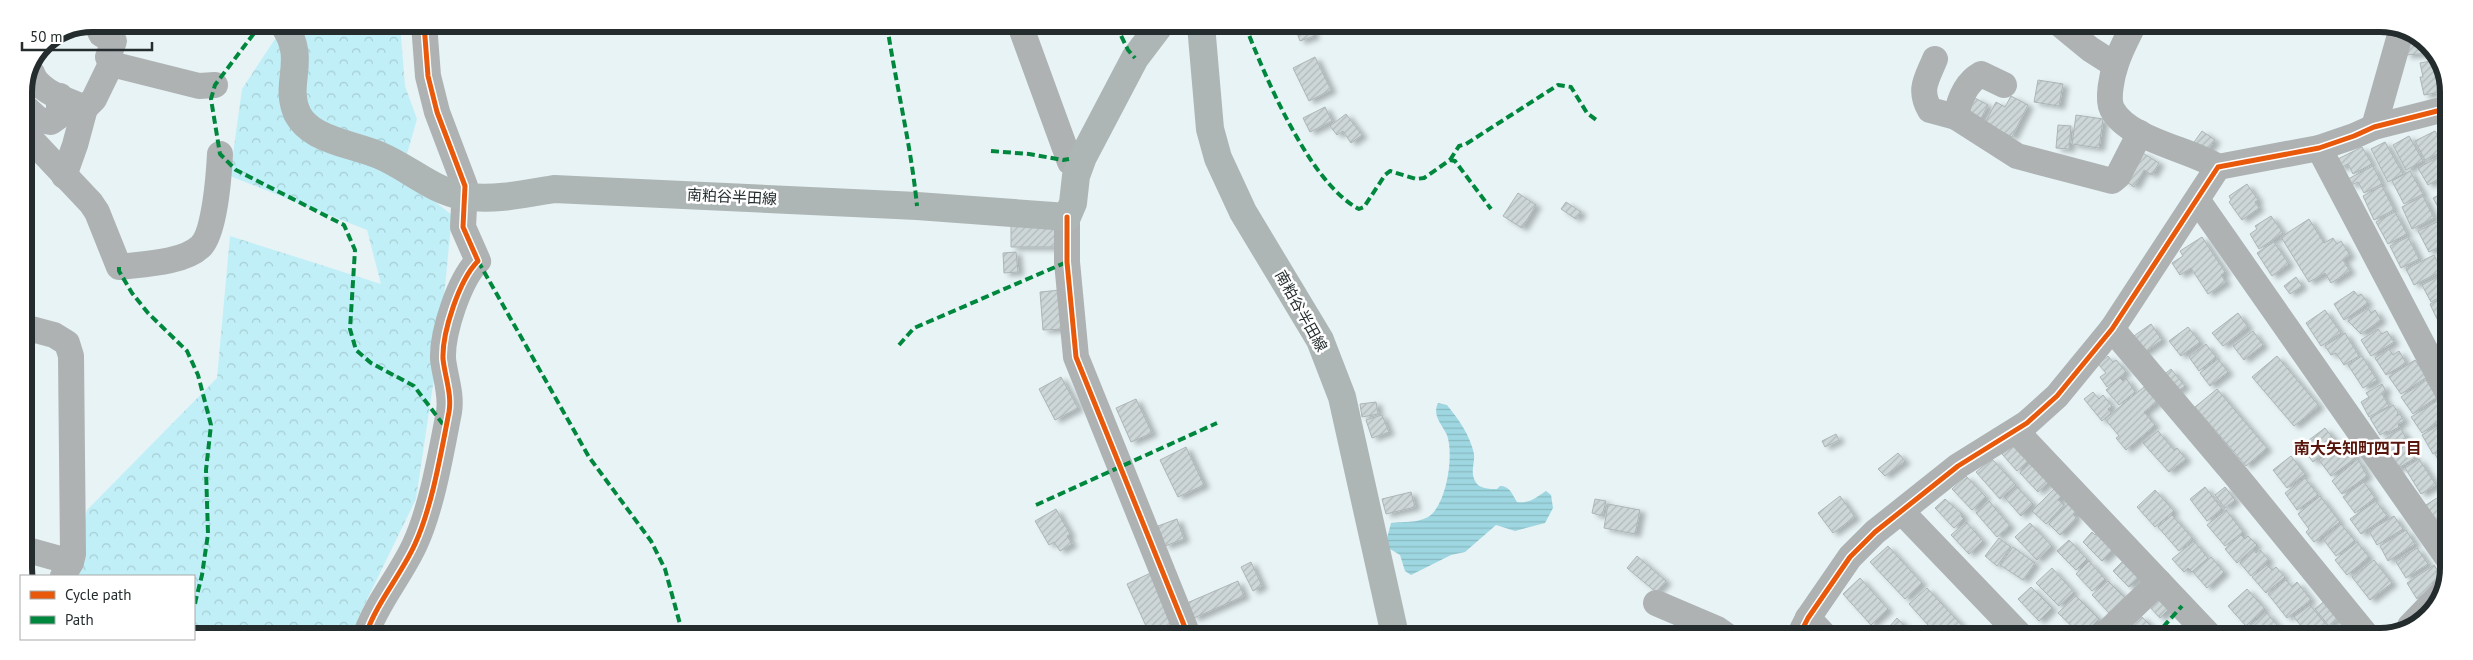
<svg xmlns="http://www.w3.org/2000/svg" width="2473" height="660" viewBox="0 0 2473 660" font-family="'PT Sans','Noto Sans JP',sans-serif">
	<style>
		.forest { fill: url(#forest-crowns) }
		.water { fill: url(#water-rules) }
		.building { fill: url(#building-hatch); stroke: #acb4b6; filter: url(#shadow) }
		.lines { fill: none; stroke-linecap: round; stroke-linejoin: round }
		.minor { stroke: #aeb2b3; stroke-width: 26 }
		.major { stroke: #aeb5b5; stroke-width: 28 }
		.quiet { stroke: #00873e; stroke-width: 4; stroke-dasharray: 8 4; stroke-linecap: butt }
		.cycleway-casing { stroke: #fff; stroke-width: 8 }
		.cycleway { stroke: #e8590c; stroke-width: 5 }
		.labels { text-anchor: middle; stroke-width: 5; stroke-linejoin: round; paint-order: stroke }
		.street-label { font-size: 15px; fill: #242c2e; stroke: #fff }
		.neighbourhood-label { font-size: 16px; font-weight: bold; fill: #58150c; stroke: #fff }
		.rim { fill: none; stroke: #242c2e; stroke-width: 6 }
	</style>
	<defs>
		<pattern id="forest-crowns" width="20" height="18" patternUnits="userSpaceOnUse" patternTransform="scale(1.25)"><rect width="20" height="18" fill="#c1eff7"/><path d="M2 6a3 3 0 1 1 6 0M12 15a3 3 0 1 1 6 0" fill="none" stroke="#a6cdd4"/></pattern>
		<pattern id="water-rules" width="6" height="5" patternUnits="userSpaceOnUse" patternTransform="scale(1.25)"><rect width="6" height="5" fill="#9ed7e1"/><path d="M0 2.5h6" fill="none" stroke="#88b9c1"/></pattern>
		<pattern id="building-hatch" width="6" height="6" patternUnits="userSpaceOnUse" patternTransform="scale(1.25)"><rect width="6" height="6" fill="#ced7d8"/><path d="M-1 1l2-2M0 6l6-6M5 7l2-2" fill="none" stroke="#b1b9ba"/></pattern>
		<filter id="shadow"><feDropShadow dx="5.5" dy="3" stdDeviation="2.5" flood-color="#0004"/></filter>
	</defs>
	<rect width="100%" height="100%" fill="#e8f3f5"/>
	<polygon class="forest" points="285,24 400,24 405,86 417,119 401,175 452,215 440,338 416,499 358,618 356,634 194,634 194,576 73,576 87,510 217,378 230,236 381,284 367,230 230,176 242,89"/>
	<path class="water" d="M 1438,403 L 1447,405 C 1459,420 1470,435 1474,454 C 1475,464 1470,471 1475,481 C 1479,489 1489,489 1497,489 L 1500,486 C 1510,486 1512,494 1517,502 C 1529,504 1537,497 1546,491 L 1551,495 L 1553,508 L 1545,523 L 1515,531 L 1496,525 L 1465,552 L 1451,555 L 1411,575 L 1405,571 L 1400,555 L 1385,546 L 1391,523 C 1404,521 1421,524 1432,514 C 1447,499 1454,455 1447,435 C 1442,424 1432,416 1438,403 Z"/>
	<g class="building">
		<polygon points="1294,25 1310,25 1314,36 1300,41"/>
		<polygon points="2416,37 2431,46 2431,53 2406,55 2405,38"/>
		<polygon points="1315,57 1331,90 1309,101 1293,68"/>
		<polygon points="2436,60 2438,68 2441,68 2446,91 2424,95 2420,77 2423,77 2420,63"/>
		<polygon points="2038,80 2063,84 2059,106 2034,102"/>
		<polygon points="2011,96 2028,105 2012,137 1985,123 1996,102 2005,107"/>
		<polygon points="1975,98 1988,105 1977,126 1964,119"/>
		<polygon points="1325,107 1332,121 1310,132 1303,118"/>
		<polygon points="1346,114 1362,135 1351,143 1343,131 1337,135 1330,126"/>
		<polygon points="2076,115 2103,119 2099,148 2072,144"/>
		<polygon points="2058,125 2071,126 2069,149 2056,148"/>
		<polygon points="2202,131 2215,140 2205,154 2192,145"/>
		<polygon points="2435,131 2445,150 2425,160 2415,141"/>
		<polygon points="2409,136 2423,161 2406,170 2393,145"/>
		<polygon points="2385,142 2403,174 2388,182 2371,149"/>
		<polygon points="2362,147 2372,164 2353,174 2348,164 2340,168 2336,160"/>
		<polygon points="2141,152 2159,163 2152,175 2144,170 2134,187 2124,180"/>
		<polygon points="2444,154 2449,162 2449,173 2428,185 2418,168"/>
		<polygon points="2373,166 2382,184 2364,193 2358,182 2351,185 2348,179"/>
		<polygon points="2410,171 2423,194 2404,204 2392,181"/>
		<polygon points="2247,184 2258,200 2255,202 2259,208 2242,220 2229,202 2231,200 2229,196"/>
		<polygon points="2382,186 2394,210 2374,220 2363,196"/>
		<polygon points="2446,191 2449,195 2449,213 2443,216 2433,198"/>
		<polygon points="1518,193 1536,205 1522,228 1503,216"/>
		<polygon points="2423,196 2434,218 2412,229 2402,207"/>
		<polygon points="1566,202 1581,212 1576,219 1561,209"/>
		<polygon points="2395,212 2407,234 2388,244 2376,222"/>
		<polygon points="2271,216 2283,233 2259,249 2250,234 2257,229 2255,226"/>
		<polygon points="2309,219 2324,243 2333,238 2337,244 2341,241 2350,255 2343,260 2350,271 2331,283 2325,273 2309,282 2281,237"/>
		<polygon points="2437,222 2447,243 2429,252 2418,231"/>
		<polygon points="1059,224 1060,247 1011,247 1011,225"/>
		<polygon points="2202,237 2225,272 2221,275 2226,282 2208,294 2191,268 2180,275 2172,263 2183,256 2180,251"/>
		<polygon points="2408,237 2419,259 2401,268 2390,246"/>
		<polygon points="2274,242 2289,264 2272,276 2257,253"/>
		<polygon points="1016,252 1018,272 1004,273 1003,253"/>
		<polygon points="2434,255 2442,271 2414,285 2406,269"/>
		<polygon points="2445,273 2448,280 2448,293 2431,302 2422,285"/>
		<polygon points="2296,277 2302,286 2290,294 2284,286"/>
		<polygon points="1061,290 1065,329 1043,330 1040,292"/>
		<polygon points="2354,291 2358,296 2361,294 2368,303 2344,320 2334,304"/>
		<polygon points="2448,295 2448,314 2437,319 2430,304"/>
		<polygon points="2368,308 2371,313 2375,310 2381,320 2361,334 2348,321"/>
		<polygon points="2325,310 2341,333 2321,346 2306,323"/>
		<polygon points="2238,313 2248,327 2223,346 2212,333"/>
		<polygon points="2448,318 2448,338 2440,322"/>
		<polygon points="2151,324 2162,340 2142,354 2131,338"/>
		<polygon points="2188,327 2200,342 2181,356 2169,341"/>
		<polygon points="2378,329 2382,334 2387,331 2394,342 2371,356 2361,340"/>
		<polygon points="2253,331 2263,345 2244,360 2233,346"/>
		<polygon points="2345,333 2359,356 2344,365 2336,353 2331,355 2325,346"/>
		<polygon points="2206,344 2216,357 2199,371 2189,357"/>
		<polygon points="2389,349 2393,355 2399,351 2406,363 2386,375 2375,358"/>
		<polygon points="2108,356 2113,362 2116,360 2126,372 2107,387 2100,377 2106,373 2098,364"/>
		<polygon points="2277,356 2319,406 2294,426 2252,377"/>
		<polygon points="2362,356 2377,380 2363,388 2348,365"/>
		<polygon points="2218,359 2228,372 2210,386 2200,373"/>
		<polygon points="2415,360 2427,377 2401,394 2389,377"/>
		<polygon points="2171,369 2185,386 2175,393 2162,376"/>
		<polygon points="1061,377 1078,408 1055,420 1039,389"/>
		<polygon points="2120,378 2123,381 2126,378 2135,392 2119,405 2106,390"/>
		<polygon points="2426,380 2437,397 2413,414 2401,397"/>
		<polygon points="2382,384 2386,391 2382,394 2389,406 2369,417 2361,402 2369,397 2366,393"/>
		<polygon points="2144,387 2157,402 2144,412 2155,425 2126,450 2116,438 2119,436 2105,419"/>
		<polygon points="2217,389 2267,448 2246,466 2195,407"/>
		<polygon points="2093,392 2099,399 2103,395 2112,406 2108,409 2111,413 2102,421 2084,399"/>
		<polygon points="1136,399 1152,433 1131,442 1116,408"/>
		<polygon points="2437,401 2446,416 2422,433 2411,417"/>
		<polygon points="1376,402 1378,414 1362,417 1360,404"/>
		<polygon points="2393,405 2398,412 2397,416 2400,414 2404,421 2398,424 2399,427 2388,433 2387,431 2380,435 2370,418"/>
		<polygon points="1382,415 1389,432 1372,438 1366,420"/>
		<polygon points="2446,421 2448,445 2433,454 2422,435"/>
		<polygon points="2325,428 2337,443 2313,462 2301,446"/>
		<polygon points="2401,429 2407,440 2405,441 2415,458 2395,470 2382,441"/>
		<polygon points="2158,431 2174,450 2177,448 2186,459 2169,472 2143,443"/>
		<polygon points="1836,434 1839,440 1825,447 1822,441"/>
		<polygon points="2345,441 2357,457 2331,476 2319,460"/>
		<polygon points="2012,445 2032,457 2017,471 2002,454"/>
		<polygon points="1186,447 1204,485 1178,497 1160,460"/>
		<polygon points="2448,447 2447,475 2435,454"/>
		<polygon points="1898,453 1905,461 1885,476 1878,469"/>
		<polygon points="2291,456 2305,474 2287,488 2273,470"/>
		<polygon points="1992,459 2016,485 2000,499 1976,472"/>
		<polygon points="2358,459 2367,476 2342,494 2332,481"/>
		<polygon points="2419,459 2436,485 2421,494 2405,468"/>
		<polygon points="2034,460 2052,479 2038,492 2020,473"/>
		<polygon points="1966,476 1986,497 1972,510 1952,489"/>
		<polygon points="2305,478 2318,495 2297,510 2285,493"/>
		<polygon points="2364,482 2375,498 2355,513 2343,497"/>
		<polygon points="2017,487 2033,504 2021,516 2005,498"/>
		<polygon points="2056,487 2063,495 2058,500 2064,505 2046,524 2032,511"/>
		<polygon points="2205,487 2222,509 2207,521 2190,499"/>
		<polygon points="2225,487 2235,500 2225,508 2215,495"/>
		<polygon points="2155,490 2174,511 2155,527 2137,507"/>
		<polygon points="1411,492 1415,507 1386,514 1382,499"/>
		<polygon points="2443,494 2447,500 2447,519 2438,525 2426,505"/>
		<polygon points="1840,496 1855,517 1833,533 1818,513"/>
		<polygon points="2320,496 2340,522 2314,542 2306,532 2309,529 2298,514"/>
		<polygon points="1595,499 1606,501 1602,516 1592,513"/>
		<polygon points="1945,499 1963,515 1961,516 1964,519 1954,528 1935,508"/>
		<polygon points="1989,501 2010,526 1997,537 1976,513"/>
		<polygon points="2376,501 2387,516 2361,534 2350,519"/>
		<polygon points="2070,502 2078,510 2073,514 2076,518 2060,535 2049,524"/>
		<polygon points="1608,504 1640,510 1635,534 1604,528"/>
		<polygon points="1056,509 1070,534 1067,536 1072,544 1060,551 1054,542 1049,545 1035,521"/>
		<polygon points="2226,510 2243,532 2225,546 2207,525"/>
		<polygon points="2172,515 2193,539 2179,551 2158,527"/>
		<polygon points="2394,516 2403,529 2377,545 2369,531"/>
		<polygon points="1177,519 1184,539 1165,546 1158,526"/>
		<polygon points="1966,522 1983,541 1969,554 1951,535"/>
		<polygon points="2030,523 2052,546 2037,560 2015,537"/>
		<polygon points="2341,524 2355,541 2336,556 2323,539"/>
		<polygon points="2406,530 2415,544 2388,561 2380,546"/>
		<polygon points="2099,531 2116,547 2102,561 2083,542 2092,532 2095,535"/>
		<polygon points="2241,535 2245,539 2248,536 2257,545 2237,563 2225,549"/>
		<polygon points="1999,538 2011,547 1997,566 1985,556"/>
		<polygon points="2069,540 2087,559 2076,570 2057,551"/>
		<polygon points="2194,541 2208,558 2192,572 2188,568 2184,572 2172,559"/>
		<polygon points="2357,542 2369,557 2347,575 2335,560"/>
		<polygon points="1888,546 1922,583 1905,599 1870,562"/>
		<polygon points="2013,547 2035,563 2023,580 2000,565"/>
		<polygon points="2417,548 2428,564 2406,578 2396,562"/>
		<polygon points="2254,550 2256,553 2260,550 2269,560 2251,576 2240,563"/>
		<polygon points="1637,556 1666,581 1656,592 1627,568"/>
		<polygon points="2211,557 2224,572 2207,588 2193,572"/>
		<polygon points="2125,559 2141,575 2129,587 2113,571"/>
		<polygon points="2374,560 2392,583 2370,600 2352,577"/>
		<polygon points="2089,561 2105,579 2092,591 2076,574"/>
		<polygon points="1251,562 1262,586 1253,591 1241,567"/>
		<polygon points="2267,565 2272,570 2276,567 2285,577 2266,593 2252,577"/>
		<polygon points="2434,565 2442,577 2432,583 2435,587 2417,599 2407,583"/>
		<polygon points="2052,568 2074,592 2059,606 2036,583"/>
		<polygon points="1155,571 1184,635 1150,635 1127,584"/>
		<polygon points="1860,578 1888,609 1871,625 1843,594"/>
		<polygon points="2286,580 2292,587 2297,582 2311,600 2287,618 2268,594"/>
		<polygon points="1238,581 1244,596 1194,618 1187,603"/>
		<polygon points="2108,581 2126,599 2110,614 2092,595"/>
		<polygon points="2031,587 2052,608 2039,621 2018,599"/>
		<polygon points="1927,588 1967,631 1962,636 1938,636 1909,604"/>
		<polygon points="2247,589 2265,609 2246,626 2228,606"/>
		<polygon points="2160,594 2172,606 2160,618 2148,605"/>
		<polygon points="2076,596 2099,619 2082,636 2058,613"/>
		<polygon points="2327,599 2341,616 2329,626 2315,609"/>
		<polygon points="2310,605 2328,627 2316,636 2309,636 2294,617"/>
		<polygon points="2266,612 2283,632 2280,634 2281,636 2251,636 2246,630"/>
		<polygon points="2141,616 2152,627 2142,636 2137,636 2129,628"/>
		<polygon points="1897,618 1914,636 1881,636"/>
		<polygon points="1594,626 1606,635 1587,635"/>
		<polygon points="1981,626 1990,636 1970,636"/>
		<polygon points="2046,628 2054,636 2037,636"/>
	</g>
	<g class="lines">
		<g class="minor">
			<polyline points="97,24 101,34 114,41 108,57 111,64 199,86 215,85"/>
			<polyline points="1020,25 1070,162 1079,166"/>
			<polyline points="2062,26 2090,49 2115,65"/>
			<path d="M 2133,26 C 2127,38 2120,51 2116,64 C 2112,75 2107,99 2112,109 C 2128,140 2190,149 2218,167"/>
			<path d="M 1935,59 C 1927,79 1918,89 1930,110 L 1956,117 L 2017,156 L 2112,181 L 2118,176 L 2140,133"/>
			<path d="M 32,73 C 38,92 68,100 85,108 L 94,99 L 111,64"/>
			<polyline points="24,106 39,120 51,122 58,117 60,96"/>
			<path d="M 1956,117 C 1959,100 1965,83 1981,74 L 2004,85"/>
			<polyline points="2374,127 2402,28"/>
			<path d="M 24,132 L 91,203 L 97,212 L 119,267 C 142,264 183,263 200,247 C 215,234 219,173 220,154"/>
			<polyline points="2319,148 2448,393"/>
			<polyline points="64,176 75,145 85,108"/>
			<polyline points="2198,201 2447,557"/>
			<polyline points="1067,217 1067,262 1076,357 1188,635"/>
			<polyline points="24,327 54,335 67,343 71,356 73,554 71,562"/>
			<polyline points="2112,329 2238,478 2367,636"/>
			<polyline points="2016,431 2210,636"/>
			<polyline points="1902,512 2021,636"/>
			<polyline points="24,549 71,562 63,576"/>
			<polyline points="1656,603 1717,629 1727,636"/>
			<polyline points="1808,618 1825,636"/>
			<polyline points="2410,626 2442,593"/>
			<path d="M 366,634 C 377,602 401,575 415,544 C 432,507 441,453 449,412 C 452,394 445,377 443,359 C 442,333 459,280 478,261 L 463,227 L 465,186 L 437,112 L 428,76 L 424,24"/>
			<polyline points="1799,636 1808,618 1850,557 1875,532 1958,466 2027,423 2057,396 2112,329 2218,167 2319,148 2354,136 2374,127 2449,108"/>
			<polyline points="2103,636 2159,582"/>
		</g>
		<g class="major">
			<path d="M 283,24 C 309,61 282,83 298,115 C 302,122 310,129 317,133 C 337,144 360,147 381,156 C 409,168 433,191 463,196 C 492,201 525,194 554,189 L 917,206 L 1067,217 L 1073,203 L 1076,176 L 1083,157 L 1135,58 L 1160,25"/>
			<polyline points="1201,25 1210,129 1218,158 1243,212 1320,340 1342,397 1395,635"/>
		</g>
		<g class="quiet">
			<polyline points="261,24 215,85 211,99 220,154 236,170 344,225 355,250 350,329 356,350 371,363 414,386 442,423 446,425"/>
			<path d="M 887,25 C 896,85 911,145 917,206"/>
			<polyline points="1116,25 1128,50 1135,58"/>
			<path d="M 1245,25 C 1265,76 1309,183 1359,209 L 1364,207 L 1385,175 L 1390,171 L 1416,179 L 1424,178 L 1450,160 L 1455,161 L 1491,209"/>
			<polyline points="991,151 1029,154 1063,160 1069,159"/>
			<polyline points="1450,160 1459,146 1466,144 1558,85 1571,87 1587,113 1599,122"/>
			<polyline points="478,261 589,457 651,541 665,569 683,635"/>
			<polyline points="119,267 119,271 132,293 148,313 187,351 198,375 211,425 206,470 208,534 202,575 194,607"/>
			<polyline points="899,345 914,328 1067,262"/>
			<polyline points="1036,505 1217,423"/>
			<polyline points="2155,636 2182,606"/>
		</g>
		<defs>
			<g id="cycleway">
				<polyline points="1067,217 1067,262 1076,357 1188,635"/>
				<path d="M 366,634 C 377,602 401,575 415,544 C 432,507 441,453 449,412 C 452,394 445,377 443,359 C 442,333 459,280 478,261 L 463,227 L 465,186 L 437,112 L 428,76 L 424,24"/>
				<polyline points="1799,636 1808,618 1850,557 1875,532 1958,466 2027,423 2057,396 2112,329 2218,167 2319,148 2354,136 2374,127 2449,108"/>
			</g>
		</defs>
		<use href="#cycleway" class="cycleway-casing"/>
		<use href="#cycleway" class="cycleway"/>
	</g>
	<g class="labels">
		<g class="street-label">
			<text transform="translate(732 197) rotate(3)" y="5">南粕谷半田線</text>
			<text transform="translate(1301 311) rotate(61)" y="5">南粕谷半田線</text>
		</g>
		<g class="neighbourhood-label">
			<text x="2358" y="454">南大矢知町四丁目</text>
		</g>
	</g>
	<path d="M0 0H2473V660H0ZM92 32H2380A60 60 0 0 1 2440 92V568A60 60 0 0 1 2380 628H92A60 60 0 0 1 32 568V92A60 60 0 0 1 92 32Z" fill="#fff" fill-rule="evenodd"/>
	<path class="rim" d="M92 32H2380A60 60 0 0 1 2440 92V568A60 60 0 0 1 2380 628H92A60 60 0 0 1 32 568V92A60 60 0 0 1 92 32Z"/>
	<rect x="20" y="575" width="175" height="65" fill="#ffffff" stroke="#a7abab"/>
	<rect x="30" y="591" width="25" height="8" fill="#e8590c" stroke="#a7abab"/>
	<text x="65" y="600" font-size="15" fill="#242c2e">Cycle path</text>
	<rect x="30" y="616" width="25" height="8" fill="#00873e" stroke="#a7abab"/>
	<text x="65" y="625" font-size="15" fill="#242c2e">Path</text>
	<path d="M22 42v8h130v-8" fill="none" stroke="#242c2e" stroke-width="2.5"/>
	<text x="30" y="42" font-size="15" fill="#242c2e" stroke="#ffffff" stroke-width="4" paint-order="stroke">50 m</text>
</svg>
